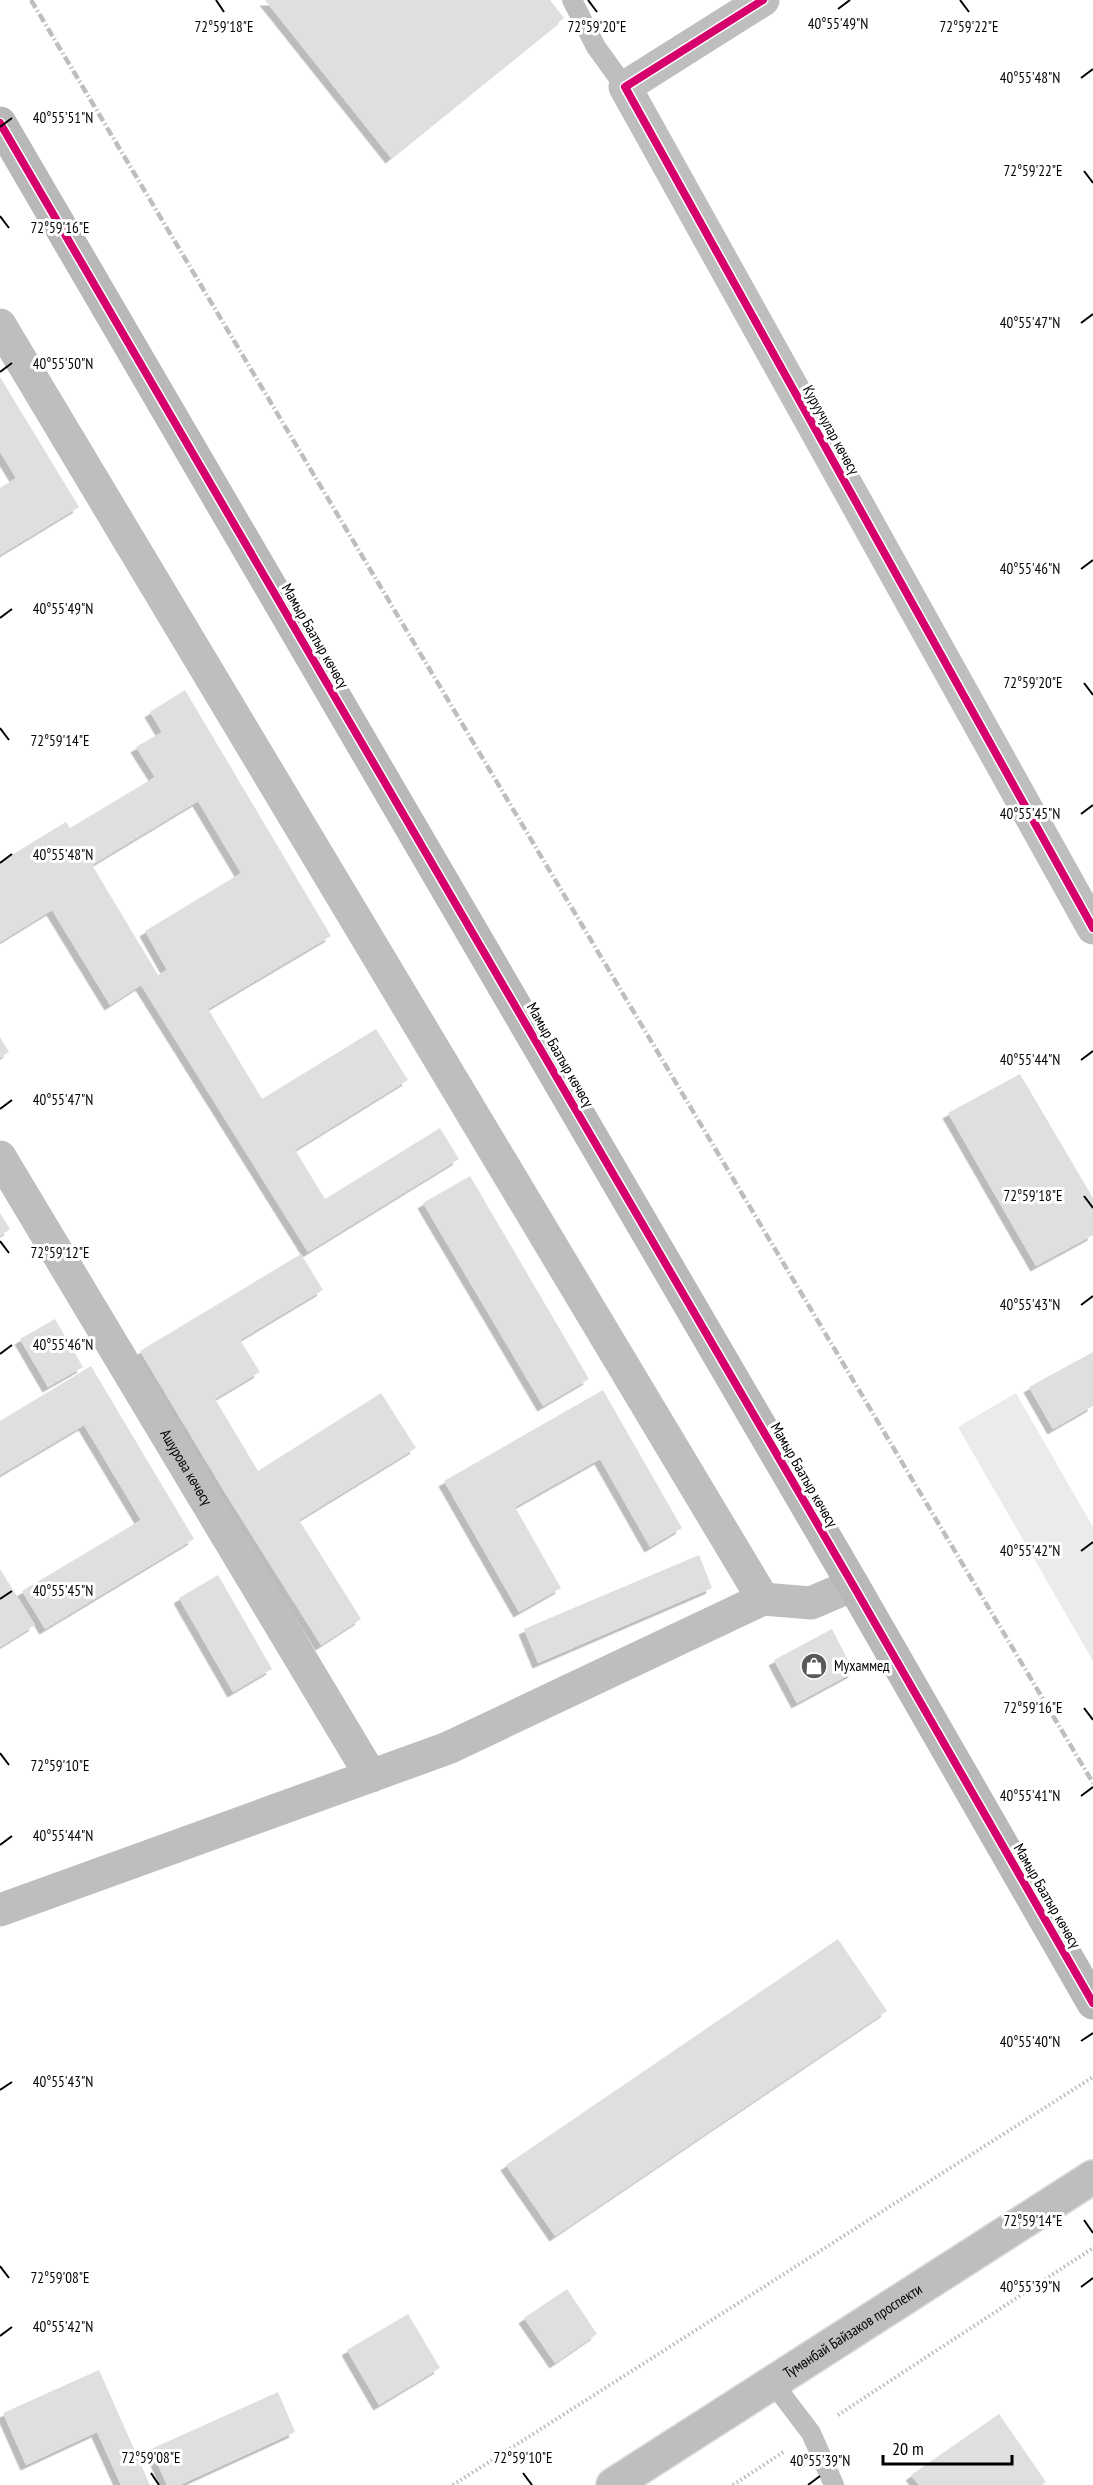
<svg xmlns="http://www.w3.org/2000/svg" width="1093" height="2485" viewBox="0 0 1093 2485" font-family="'PT Sans Narrow',sans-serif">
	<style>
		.green { fill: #ebebeb }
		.building { fill: #dfdfdf; fill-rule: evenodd; filter: url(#shadow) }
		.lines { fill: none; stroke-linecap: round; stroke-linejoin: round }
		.highway-casing { stroke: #dbdbdb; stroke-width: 36 }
		.path { stroke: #b9b9b9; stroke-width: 4; stroke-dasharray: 1.5 3; stroke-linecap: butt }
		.lane { stroke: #bebebe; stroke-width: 20 }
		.street { stroke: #bebebe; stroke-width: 33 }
		.secondary { stroke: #b8b8b8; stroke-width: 33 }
		.highway { stroke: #bebebe; stroke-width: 33 }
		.rail { stroke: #bebebe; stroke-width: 4.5; stroke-dasharray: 9 3 1.5 3; stroke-linecap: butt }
		.cycleway-casing { stroke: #fff; stroke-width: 11 }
		.cycleway { stroke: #d6006c; stroke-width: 8 }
		.ticks { fill: none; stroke: #000; stroke-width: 2 }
		.labels { text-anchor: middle; stroke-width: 6; stroke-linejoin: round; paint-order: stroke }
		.street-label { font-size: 15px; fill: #000; stroke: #fff }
		.poi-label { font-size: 15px; fill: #000; stroke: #fff; text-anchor: start }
		.ticks-label { font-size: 15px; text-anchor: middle; fill: #000; stroke: #fff; stroke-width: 6; stroke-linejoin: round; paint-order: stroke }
	</style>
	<defs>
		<filter id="shadow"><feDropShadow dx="-5.5" dy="5.5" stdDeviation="0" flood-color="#0004"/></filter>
	</defs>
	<rect width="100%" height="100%" fill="#fff"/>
	<polygon class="green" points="1016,1393 1093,1527 1093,1661 958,1427"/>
	<g class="building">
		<polygon points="265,0 550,0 564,18 391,158"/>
		<polygon points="0,377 79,507 0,555 0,488 16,478 0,452"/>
		<path d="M 185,690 L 331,936 L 208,1009 L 262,1099 L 376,1029 L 408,1080 L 295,1150 L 325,1199 L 440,1128 L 459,1159 L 308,1252 L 141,985 L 110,1005 L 52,910 L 0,942 L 0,862 L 66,822 L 70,828 L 155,777 L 136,747 L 162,732 L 150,712 ZM 198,801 L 241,873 L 145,931 L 167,970 L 158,975 L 92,865 Z"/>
		<polygon points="0,1037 9,1052 0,1058"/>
		<polygon points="1020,1074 1093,1198 1093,1235 1036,1266 948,1113"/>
		<polygon points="470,1176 589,1379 543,1406 423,1203"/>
		<polygon points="0,1213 10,1229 0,1236"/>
		<polygon points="301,1254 323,1290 240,1340 260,1372 215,1399 258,1471 381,1393 416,1448 299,1520 361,1619 321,1645 224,1491 140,1351"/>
		<polygon points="55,1319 83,1367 48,1387 20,1339"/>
		<polygon points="1093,1352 1093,1406 1053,1429 1029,1387"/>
		<polygon points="91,1366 194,1539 45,1629 22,1591 141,1520 84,1425 0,1475 0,1421"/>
		<polygon points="603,1390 682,1528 650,1547 600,1459 515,1507 561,1588 519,1612 444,1481"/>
		<polygon points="699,1555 712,1588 538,1663 524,1629"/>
		<polygon points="0,1569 35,1625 0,1647"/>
		<polygon points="218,1575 272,1669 233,1692 179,1598"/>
		<polygon points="832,1629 854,1672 797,1703 774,1660"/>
		<polygon points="838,1939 887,2011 555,2236 506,2165"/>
		<polygon points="567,2289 597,2334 555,2363 524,2318"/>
		<polygon points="408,2314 440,2368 379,2405 347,2350"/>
		<polygon points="99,2370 150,2485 121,2485 97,2432 26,2465 3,2413"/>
		<polygon points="278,2392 295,2432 180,2485 167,2485 151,2449"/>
		<polygon points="999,2414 1046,2482 1042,2485 919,2485 911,2475"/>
	</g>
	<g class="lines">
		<defs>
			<g id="highway">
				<path id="s2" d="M 613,2485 L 1093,2177"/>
			</g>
		</defs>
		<use href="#highway" class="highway-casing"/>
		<g class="path">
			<polyline points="838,2415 1093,2248"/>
			<polyline points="453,2485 1093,2077"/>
			<polyline points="733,2485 785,2451"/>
		</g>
		<g class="lane">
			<polyline points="572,0 596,47 625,87"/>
			<polyline points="773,2383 811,2433 834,2485"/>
		</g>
		<g class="street">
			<polyline points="763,0 625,87 1093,928"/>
			<polyline points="0,325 763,1599 811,1603 853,1585"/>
			<path id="s1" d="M 0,1157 L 371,1776"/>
			<polyline points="0,1910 448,1748 763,1599"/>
		</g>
		<polyline class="secondary" points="0,123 853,1585 1093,2003"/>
		<use href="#highway" class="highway"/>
		<polyline class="rail" points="31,0 1093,1783"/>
		<defs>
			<g id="cycleway">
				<polyline points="763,0 625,87 1093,928"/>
				<polyline points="0,123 853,1585 1093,2003"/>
			</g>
		</defs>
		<use href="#cycleway" class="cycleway-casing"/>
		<use href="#cycleway" class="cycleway"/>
	</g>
	<path class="ticks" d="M 216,0 L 224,12M 588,0 L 597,12M 960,0 L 969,12M 838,9 L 850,0M 1081,78 L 1093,69M 0,127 L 12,118M 1084,171 L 1093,183M 0,216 L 9,228M 1081,323 L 1093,314M 0,372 L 12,363M 1081,569 L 1093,560M 0,618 L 12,609M 1084,683 L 1093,695M 0,728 L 9,740M 1081,814 L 1093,805M 0,863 L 12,854M 1081,1060 L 1093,1051M 0,1109 L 12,1100M 1084,1196 L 1093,1208M 0,1241 L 9,1253M 1081,1305 L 1093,1296M 0,1354 L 12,1345M 1081,1551 L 1093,1542M 0,1599 L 12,1591M 1084,1708 L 1093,1720M 0,1753 L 9,1765M 1081,1796 L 1093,1787M 0,1845 L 12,1836M 1081,2041 L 1093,2033M 0,2090 L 12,2082M 1084,2220 L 1093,2233M 0,2266 L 9,2278M 1081,2287 L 1093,2278M 0,2336 L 12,2327M 151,2473 L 159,2485M 523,2473 L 532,2485M 808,2485 L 820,2476"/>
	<defs>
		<symbol id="shop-disc" viewBox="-11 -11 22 22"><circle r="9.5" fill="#595959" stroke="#fff"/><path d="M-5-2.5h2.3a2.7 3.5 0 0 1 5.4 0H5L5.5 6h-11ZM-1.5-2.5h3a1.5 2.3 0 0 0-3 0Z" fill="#fff"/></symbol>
	</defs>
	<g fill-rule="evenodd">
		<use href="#shop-disc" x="799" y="1651" width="30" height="30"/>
	</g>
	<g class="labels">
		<g class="street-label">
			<text transform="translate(831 430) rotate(61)" y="5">Куруучулар көчөсү</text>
			<text transform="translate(315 636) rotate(60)" y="5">Мамыр Баатыр көчөсү</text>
			<text transform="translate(560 1055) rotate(60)" y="5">Мамыр Баатыр көчөсү</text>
			<text dy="5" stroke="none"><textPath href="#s1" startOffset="362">Ашурова көчөсү</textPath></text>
			<text transform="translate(804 1475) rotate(60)" y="5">Мамыр Баатыр көчөсү</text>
			<text transform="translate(1047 1896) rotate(60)" y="5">Мамыр Баатыр көчөсү</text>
			<text dy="5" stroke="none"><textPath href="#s2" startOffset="285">Түмөнбай Байзаков проспекти</textPath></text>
		</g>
		<g class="poi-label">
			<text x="834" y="1671">Мухаммед</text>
		</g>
	</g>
	<g class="ticks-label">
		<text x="838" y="29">40°55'49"N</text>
		<text x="224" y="32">72°59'18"E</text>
		<text x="597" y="32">72°59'20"E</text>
		<text x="969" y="32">72°59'22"E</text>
		<text x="1030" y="83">40°55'48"N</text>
		<text x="63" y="123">40°55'51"N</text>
		<text x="1033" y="176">72°59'22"E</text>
		<text x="60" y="233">72°59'16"E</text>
		<text x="1030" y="328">40°55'47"N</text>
		<text x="63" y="369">40°55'50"N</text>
		<text x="1030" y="574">40°55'46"N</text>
		<text x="63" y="614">40°55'49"N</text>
		<text x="1033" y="688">72°59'20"E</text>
		<text x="60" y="746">72°59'14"E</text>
		<text x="1030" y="819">40°55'45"N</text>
		<text x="63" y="860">40°55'48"N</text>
		<text x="1030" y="1065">40°55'44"N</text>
		<text x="63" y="1105">40°55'47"N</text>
		<text x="1033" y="1201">72°59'18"E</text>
		<text x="60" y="1258">72°59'12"E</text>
		<text x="1030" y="1310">40°55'43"N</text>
		<text x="63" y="1350">40°55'46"N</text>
		<text x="1030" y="1556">40°55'42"N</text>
		<text x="63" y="1596">40°55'45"N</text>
		<text x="1033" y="1713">72°59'16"E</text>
		<text x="60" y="1771">72°59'10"E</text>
		<text x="1030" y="1801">40°55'41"N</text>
		<text x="63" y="1841">40°55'44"N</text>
		<text x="1030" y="2047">40°55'40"N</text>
		<text x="63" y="2087">40°55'43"N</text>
		<text x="1033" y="2226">72°59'14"E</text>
		<text x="60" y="2283">72°59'08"E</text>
		<text x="1030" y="2292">40°55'39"N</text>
		<text x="63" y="2332">40°55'42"N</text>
		<text x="151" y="2463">72°59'08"E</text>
		<text x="523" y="2463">72°59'10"E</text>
		<text x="820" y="2466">40°55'39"N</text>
	</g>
	<path d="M883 2455v9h129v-9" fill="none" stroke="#000000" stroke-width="3"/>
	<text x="892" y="2455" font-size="18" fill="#000000" stroke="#ffffff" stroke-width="4.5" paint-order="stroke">20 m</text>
</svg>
